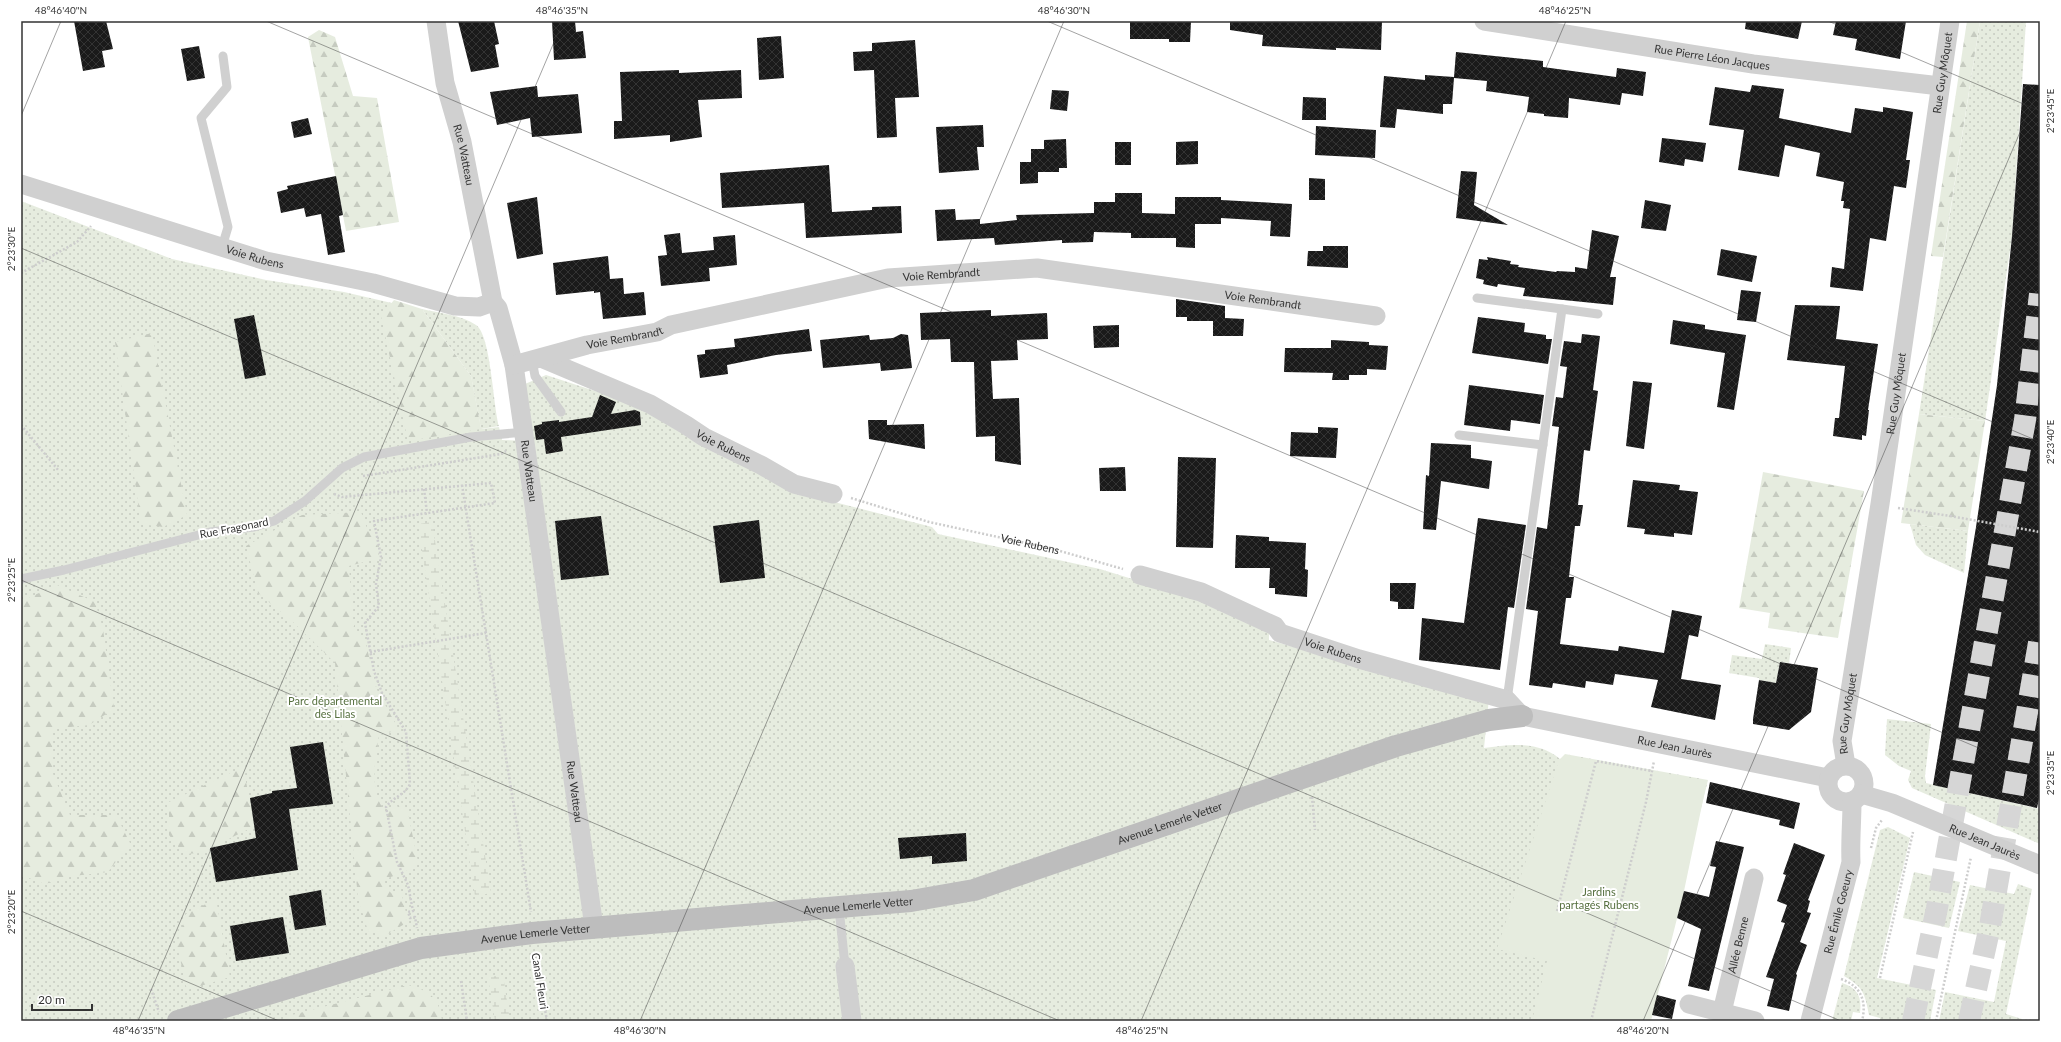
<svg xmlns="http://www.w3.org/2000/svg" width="2061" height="1042" viewBox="0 0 2061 1042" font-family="Lato,sans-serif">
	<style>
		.grass { fill: url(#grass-dots) }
		.forest { fill: url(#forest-firs) }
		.wetland { fill: url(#wetland-marsh) }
		.garden { fill: #e6ecdf }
		.building { fill: url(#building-cross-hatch) }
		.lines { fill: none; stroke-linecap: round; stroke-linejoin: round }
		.highway-tunnel { stroke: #d6d6d6; stroke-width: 22; stroke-dasharray: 22 11; stroke-linecap: butt }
		.path { stroke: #cdcdcd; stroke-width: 2.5; stroke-dasharray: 2 2; stroke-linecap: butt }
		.lane { stroke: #d0d0d0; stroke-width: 9 }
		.street { stroke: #d0d0d0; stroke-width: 19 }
		.secondary { stroke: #bdbdbd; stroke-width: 22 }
		.path-bridge { stroke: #cdcdcd; stroke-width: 2.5; stroke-dasharray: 2 2; stroke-linecap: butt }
		.ticks { fill: none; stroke: #333; stroke-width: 1; stroke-opacity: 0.45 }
		.labels { text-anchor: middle; stroke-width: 4; stroke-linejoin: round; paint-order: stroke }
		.street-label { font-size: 11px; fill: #333; stroke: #fff }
		.park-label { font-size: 11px; fill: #56703f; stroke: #fff }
		.neatline { fill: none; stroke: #333; stroke-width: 1.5 }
		.ticks-label { font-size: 10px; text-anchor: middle; fill: #333 }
	</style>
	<defs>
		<pattern id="grass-dots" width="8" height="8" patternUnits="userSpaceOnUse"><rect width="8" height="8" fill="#e6ecdf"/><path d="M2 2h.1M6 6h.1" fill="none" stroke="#c6cbc0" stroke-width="1.8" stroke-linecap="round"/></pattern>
		<pattern id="forest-firs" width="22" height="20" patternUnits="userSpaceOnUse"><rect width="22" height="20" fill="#e6ecdf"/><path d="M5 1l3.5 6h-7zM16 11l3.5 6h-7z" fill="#c6cbc0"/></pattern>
		<pattern id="wetland-marsh" width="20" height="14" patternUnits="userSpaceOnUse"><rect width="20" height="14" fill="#e6ecdf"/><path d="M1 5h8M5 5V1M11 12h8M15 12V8" fill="none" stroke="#c6cbc0"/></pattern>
		<pattern id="building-cross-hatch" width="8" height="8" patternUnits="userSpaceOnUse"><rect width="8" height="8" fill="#1a1a1a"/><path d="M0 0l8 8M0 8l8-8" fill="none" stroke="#333"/></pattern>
	</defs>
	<rect width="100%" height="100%" fill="#fff"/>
	<g class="grass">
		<polygon points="1980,21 2026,21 2012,236 1985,421 1919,414"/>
		<path d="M 21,201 L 172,259 L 266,280 L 344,292 L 422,310 L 471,377 L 481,429 L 499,427 L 502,440 L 533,441 L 525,384 L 546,375 L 638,405 L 795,492 L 932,527 L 938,534 L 1100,569 L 1216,605 L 1269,633 L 1269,640 L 1347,662 L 1489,698 L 1484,748 C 1511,744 1539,741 1560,759 L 1565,754 L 1708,780 L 1648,1021 L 21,1021 Z"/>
		<path d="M 422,309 C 439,313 461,315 476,325 C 491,335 493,405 499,426 L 481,429 L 471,376 Z"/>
		<polygon points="1910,524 1968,531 1964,573 1925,555 1916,545"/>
		<polygon points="1765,644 1791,648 1789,663 1780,662 1776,683 1759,680 1759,678 1729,673 1732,655 1762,659"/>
		<polygon points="1887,719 1931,724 1925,776 1926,783 2040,809 2040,844 1912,788 1908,780 1911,771 1899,766 1885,755"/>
		<path d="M 1888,827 L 1910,838 L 1877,978 L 1936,990 L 1930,1021 L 1880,1021 L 1880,1018 L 1869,1015 C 1865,993 1863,987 1844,976 L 1880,830 Z"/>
		<polygon points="1914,872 1960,882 1949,928 1903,918"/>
		<polygon points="2018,884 2032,889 2006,1014 2022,1019 2021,1021 1939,1021 1945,992 1994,1002 2006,941 1958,931 1970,885 2014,894"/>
		<path d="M 1842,983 C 1858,988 1862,997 1860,1013 L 1853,1012 L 1851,1021 L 1832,1021 Z"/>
	</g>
	<g class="forest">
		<polygon points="1967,21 1980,21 1943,257 1931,256"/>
		<polygon points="319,30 335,37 353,96 377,98 399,222 346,231 308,37"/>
		<polygon points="394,300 422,309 471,376 481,429 408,441 381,316"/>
		<polygon points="152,333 187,515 163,527 141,524 115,342"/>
		<polygon points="1919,414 1985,421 1968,531 1901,523"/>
		<polygon points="1763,472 1864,491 1838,638 1768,628 1770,613 1739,608"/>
		<path d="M 361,512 L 368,531 L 375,532 L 379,558 L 349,566 L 353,620 L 356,632 L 366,644 L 377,690 L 399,730 L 379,735 C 375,761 369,789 385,812 L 394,806 L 407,808 L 418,862 L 405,872 L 382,880 L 391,893 L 401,891 L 408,922 L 384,936 L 368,931 L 358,898 L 335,663 L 293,622 L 258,593 L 246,546 L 302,515 Z"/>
		<polygon points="57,585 95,602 103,629 114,709 89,725 52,729 53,774 70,815 116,815 130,843 108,872 73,876 45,884 21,875 21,601"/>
		<polygon points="243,767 255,826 200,853 184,854 169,835 169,802"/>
		<polygon points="216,899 230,977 187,990 177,945 186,914"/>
		<path d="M 408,985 C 431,992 438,996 442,1021 L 288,1021 L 288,1016 Z"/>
	</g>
	<g class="wetland">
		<polygon points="432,522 491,893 475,896 418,524"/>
		<polygon points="503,975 510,1021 495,1021 488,977"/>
	</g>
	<polygon class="garden" points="1566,755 1707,781 1684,891 1651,1021 1532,1021 1547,961 1497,949 1559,760"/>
	<g class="building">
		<polygon points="74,21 106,21 113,49 102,51 105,67 83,71"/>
		<polygon points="458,21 494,21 499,44 495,45 499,67 471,72"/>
		<polygon points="552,21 575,21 576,32 583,31 586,58 554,60"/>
		<polygon points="1130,21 1191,21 1190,42 1169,42 1169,39 1130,39"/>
		<polygon points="1230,21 1382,21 1381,50 1336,48 1336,50 1262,46 1263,35 1230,30"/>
		<polygon points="1746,21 1802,21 1798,39 1745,29"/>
		<polygon points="1836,21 1906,21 1900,59 1855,50 1857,39 1833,35"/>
		<polygon points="781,36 784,78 759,80 757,38"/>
		<polygon points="915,40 919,97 895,98 897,137 877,138 874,70 854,71 853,52 872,51 872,43"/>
		<polygon points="199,46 205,78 187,81 181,49"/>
		<polygon points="1456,52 1543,61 1543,67 1616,77 1617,68 1646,72 1643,96 1622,93 1620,105 1569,98 1568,118 1544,116 1544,114 1527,112 1529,97 1486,91 1487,81 1454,78 1452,104 1443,104 1443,114 1397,109 1395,128 1380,127 1384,76 1425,80 1425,75 1454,77"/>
		<polygon points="679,70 679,73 741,70 742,98 698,100 702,137 670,142 670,135 614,139 614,121 622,121 620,72"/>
		<polygon points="2023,84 2040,85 2040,794 2037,808 1933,785 1976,527 1997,385 2012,236"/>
		<polygon points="1752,85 1784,89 1779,118 1851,133 1855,108 1883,112 1883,107 1913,112 1906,160 1910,160 1906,188 1894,186 1886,241 1870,238 1863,291 1830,287 1832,267 1844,269 1850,209 1843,208 1844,201 1841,201 1844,182 1816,176 1820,153 1785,145 1779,177 1738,170 1744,130 1709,125 1715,87 1750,92"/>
		<polygon points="537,86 538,97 578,94 582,133 532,137 530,118 497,125 490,92"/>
		<polygon points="1052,90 1069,91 1067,111 1050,109"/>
		<polygon points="1303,97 1326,98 1326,120 1302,120"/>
		<polygon points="308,118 312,134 294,138 291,122"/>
		<polygon points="983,125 984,147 977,147 979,170 939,173 936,127"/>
		<polygon points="1316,126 1376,130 1375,158 1315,155"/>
		<polygon points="1662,138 1706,143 1703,162 1685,159 1684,166 1659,162"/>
		<polygon points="1066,139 1067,168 1059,168 1059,172 1038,172 1038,183 1020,184 1020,162 1031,162 1031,149 1044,149 1044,140"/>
		<polygon points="1198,141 1198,164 1176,165 1176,142"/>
		<rect x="1115" y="142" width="16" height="23"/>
		<polygon points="829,165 832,212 872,210 872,207 901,206 902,233 806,238 804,203 722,208 720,173"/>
		<polygon points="1461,171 1477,172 1474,205 1508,225 1456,218"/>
		<polygon points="336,176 343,215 339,216 345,252 328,255 321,214 306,217 304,208 281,213 277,192 288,189 287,186"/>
		<polygon points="1309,178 1325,179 1325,200 1309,200"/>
		<polygon points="1115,193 1142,193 1142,213 1175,214 1175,197 1221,197 1221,200 1292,204 1290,237 1270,236 1271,221 1221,218 1221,224 1195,224 1195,248 1176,247 1176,238 1131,238 1131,233 1094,232 1093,242 1062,243 1062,240 995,245 994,238 937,241 935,210 955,209 956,220 980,219 980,224 1017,220 1016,215 1094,213 1094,202 1115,202"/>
		<polygon points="537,197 543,254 517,259 507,203"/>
		<polygon points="1645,200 1671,205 1666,231 1641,228"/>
		<polygon points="1592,230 1619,236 1610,277 1616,277 1613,305 1523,296 1525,288 1498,284 1497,287 1483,284 1484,280 1476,278 1479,259 1488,260 1487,257 1511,261 1510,264 1519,265 1518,267 1556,272 1557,271 1575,272 1575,267 1587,269"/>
		<polygon points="680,233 682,253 714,250 713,237 735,235 737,265 709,268 710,281 661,286 658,256 667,255 664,235"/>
		<polygon points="1323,246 1348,246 1348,268 1307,266 1308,251 1323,251"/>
		<polygon points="1721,249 1757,256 1752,282 1717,275"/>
		<polygon points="608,256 610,279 623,278 624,294 644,292 646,315 603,319 600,292 594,293 594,291 556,295 553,263"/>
		<polygon points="1741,290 1761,292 1756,322 1737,320"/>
		<polygon points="1176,299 1225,306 1225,318 1244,319 1243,336 1213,336 1213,321 1187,321 1187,317 1176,317"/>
		<polygon points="1795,305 1840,306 1836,339 1878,344 1868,410 1869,410 1866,436 1862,435 1862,440 1833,436 1835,418 1839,418 1845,366 1787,360"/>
		<polygon points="991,310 991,316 1047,313 1048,339 1017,340 1018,360 991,361 993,399 1019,398 1021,465 995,461 995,436 976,437 974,362 951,362 950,339 921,340 920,313"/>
		<polygon points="254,315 266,375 245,379 234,319"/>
		<polygon points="1478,317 1525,323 1524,332 1546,335 1546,339 1552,339 1548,364 1472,353"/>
		<polygon points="1673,320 1705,325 1705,329 1746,335 1734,410 1717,407 1725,353 1670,344"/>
		<polygon points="1119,325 1119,347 1094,348 1093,326"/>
		<polygon points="809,329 812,351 776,355 727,365 728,374 700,378 697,355 705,354 705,350 735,347 734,339"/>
		<polygon points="901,334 908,335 912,368 881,371 880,363 823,368 820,340 869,335 870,340 893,338"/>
		<polygon points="1582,334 1600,336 1593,390 1598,391 1590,451 1584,450 1578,505 1583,505 1580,526 1575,526 1569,577 1574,577 1571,598 1566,598 1560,644 1618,651 1619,646 1664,653 1672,610 1702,616 1698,637 1689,635 1681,679 1721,685 1715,720 1651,707 1658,680 1615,674 1613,685 1586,681 1585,688 1553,683 1552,688 1529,685 1538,611 1526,609 1537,527 1547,529 1559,427 1552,426 1556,397 1563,398 1567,367 1560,366 1564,341 1581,343"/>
		<polygon points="1331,340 1369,342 1369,345 1388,346 1386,370 1367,369 1367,375 1349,375 1349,380 1332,380 1333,373 1284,372 1285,348 1331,348"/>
		<polygon points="1633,381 1652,383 1644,449 1626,446"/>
		<polygon points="1469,385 1544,395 1540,424 1511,420 1510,431 1464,425"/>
		<polygon points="600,395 616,402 611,414 635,410 640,412 641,425 561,437 563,451 546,454 544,439 536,440 534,426 542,424 542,422 559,420 559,422 592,417"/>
		<polygon points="868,420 887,420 887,425 924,424 925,449 869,439"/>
		<polygon points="1318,427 1338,428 1336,458 1290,456 1291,432 1318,433"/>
		<polygon points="1431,443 1471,445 1471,458 1492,461 1489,489 1441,481 1436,530 1423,529 1426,475 1429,476"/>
		<polygon points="1178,457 1216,458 1213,548 1176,547"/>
		<polygon points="1125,467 1126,491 1100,491 1099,468"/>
		<polygon points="1633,480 1680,485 1679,490 1698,492 1692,535 1674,533 1674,537 1644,534 1645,529 1627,527"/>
		<polygon points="601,516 609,575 561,580 555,521"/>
		<polygon points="1478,518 1526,525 1514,608 1508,607 1500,670 1419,660 1422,618 1464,623"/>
		<polygon points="759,520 765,578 720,583 713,526"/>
		<polygon points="1236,535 1269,537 1269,541 1306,543 1305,569 1308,570 1307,597 1275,594 1275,588 1269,588 1270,568 1235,568"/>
		<polygon points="1390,583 1416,583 1414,609 1398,609 1398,602 1390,601"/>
		<polygon points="1780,662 1818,668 1811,712 1789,730 1753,724 1753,719 1759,680 1776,683"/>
		<polygon points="323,742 333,804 289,809 298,870 216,882 210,848 256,838 250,798 272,793 272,791 297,788 290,747"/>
		<polygon points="1710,782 1800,803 1794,829 1779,825 1780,820 1706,803"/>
		<polygon points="966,833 967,861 932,864 932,856 900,859 898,838"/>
		<polygon points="1716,841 1744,847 1709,991 1688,986 1701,929 1677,918 1684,891 1709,897 1716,867 1710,866"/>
		<polygon points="1794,843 1825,855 1808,900 1810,901 1807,912 1811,913 1800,942 1807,945 1796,974 1797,975 1789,1011 1767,1006 1774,979 1766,977 1785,923 1781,922 1787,905 1777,901 1786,875 1783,874"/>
		<polygon points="321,890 326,925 295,930 289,896"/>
		<polygon points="283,917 289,953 236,961 230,926"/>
		<polygon points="1657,995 1676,1000 1672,1019 1652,1015"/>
	</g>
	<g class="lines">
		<g class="highway-tunnel">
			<polyline points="1913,1021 1937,908 2025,420 2040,294"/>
			<polyline points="1969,1021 1990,926 2040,637"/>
		</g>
		<g class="path">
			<polyline points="21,273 77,242 91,226"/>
			<polyline points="21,425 59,471"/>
			<polyline points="363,476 501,454 506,451"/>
			<polyline points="462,485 531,912"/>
			<polyline points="424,489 427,513"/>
			<path d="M 334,494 L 342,497 L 491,483 L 495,503 L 374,521 L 381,557 L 376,584 L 379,606 L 365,623 L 374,671 L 382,693 L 406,732 L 410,784 C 405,795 393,797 386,807 L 397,862 L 408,885 L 413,911 L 408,912 L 410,918 L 415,917 L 417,928"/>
			<path id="s1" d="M 851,498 L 929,522 L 1053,549 L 1123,569"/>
			<polyline points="1898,508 1950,516"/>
			<polyline points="370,652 486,633"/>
			<polyline points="1312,797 1315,830"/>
			<polyline points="1871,848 1876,828 1882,820"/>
			<polyline points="1557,911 1596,761 1652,771"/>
			<polyline points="535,952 547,1021"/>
			<polyline points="1880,978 1913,832"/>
			<path d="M 1841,979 C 1861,986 1867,1001 1862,1021"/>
			<polyline points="461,981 467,1021"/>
			<polyline points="151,989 159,1012"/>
			<polyline points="1591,1021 1646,802 1654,761"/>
			<polyline points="1936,1021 1971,857"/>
			<polyline points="2025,1021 2031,1021"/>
		</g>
		<g class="lane">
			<polyline points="222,247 228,227 201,118 227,87 223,56"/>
			<polyline points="1477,298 1562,309 1507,700"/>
			<polyline points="1562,309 1598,314"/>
			<polyline points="532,360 535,376 561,412"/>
			<polyline points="1459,435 1543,445"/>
			<polyline points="21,579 64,570 210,532 254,527 274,521 305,501 342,468 364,457 471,437 525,432"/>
			<polyline points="839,908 845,966"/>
		</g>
		<g class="street">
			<path id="s2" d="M 436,21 L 445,83 L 462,142 L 493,302 L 498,308 L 514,365 L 594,927"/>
			<path id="s3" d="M 1484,21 L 1753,64 L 1940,86"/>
			<path id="s4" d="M 21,184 L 266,261 L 373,283 L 455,306 L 479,307 L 493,302"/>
			<path id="s5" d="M 541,358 L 650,404 L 686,425 L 704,437 L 761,465 L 794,484 L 833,494"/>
			<path id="s6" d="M 514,365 L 587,345 L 657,332 L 671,325 L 888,278 L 1037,268 L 1376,316"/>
			<path id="s7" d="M 1140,575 L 1201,592 L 1275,626 L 1280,633 L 1359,659 L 1507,700 L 1522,716 L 1828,778"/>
			<path id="s8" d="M 1846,765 L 1842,741 L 1880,504 L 1950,21"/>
			<circle cx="1846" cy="784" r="18"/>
			<path id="s9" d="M 1861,794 L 1892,803 L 2040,865"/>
			<polyline points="845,966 852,1021"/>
			<polyline points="1689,1004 1755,1021"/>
			<path id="s10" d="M 1722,1012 L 1754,878"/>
			<path id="s11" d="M 1810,1021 L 1851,862 C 1850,842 1852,822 1852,802"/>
		</g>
		<path class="secondary" id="s12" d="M 178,1021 L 421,948 L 532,933 L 911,901 L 974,890 L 1396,746 L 1489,720 L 1522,716"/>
		<polyline class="path-bridge" points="1950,516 2040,532"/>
	</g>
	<path class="ticks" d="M 266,21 L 2040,774M 1047,21 L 2040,442M 1828,21 L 2040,111M 21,116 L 61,21M 21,248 L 1841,1021M 21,580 L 1060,1021M 21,911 L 279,1021M 138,1021 L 563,21M 640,1021 L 1064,21M 1141,1021 L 1566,21M 1643,1021 L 2040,85"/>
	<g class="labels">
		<g class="street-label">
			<text dy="4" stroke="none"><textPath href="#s3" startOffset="231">Rue Pierre Léon Jacques</textPath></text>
			<text dy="4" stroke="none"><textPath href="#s8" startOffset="700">Rue Guy Môquet</textPath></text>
			<text dy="4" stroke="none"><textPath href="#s2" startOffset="137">Rue Watteau</textPath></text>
			<text dy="4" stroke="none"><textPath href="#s4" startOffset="245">Voie Rubens</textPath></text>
			<text dy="4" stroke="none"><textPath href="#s6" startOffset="438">Voie Rembrandt</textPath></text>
			<text dy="4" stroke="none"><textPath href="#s6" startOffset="762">Voie Rembrandt</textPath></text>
			<text dy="4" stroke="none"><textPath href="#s6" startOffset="114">Voie Rembrandt</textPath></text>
			<text dy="4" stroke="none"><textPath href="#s8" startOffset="376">Rue Guy Môquet</textPath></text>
			<text dy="4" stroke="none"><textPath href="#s5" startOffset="203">Voie Rubens</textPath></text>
			<text dy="4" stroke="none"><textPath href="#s2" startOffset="461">Rue Watteau</textPath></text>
			<text transform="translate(234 528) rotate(-11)" y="4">Rue Fragonard</text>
			<text dy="4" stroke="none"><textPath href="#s1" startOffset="185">Voie Rubens</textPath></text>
			<text dy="4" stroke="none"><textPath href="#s7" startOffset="209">Voie Rubens</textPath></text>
			<text dy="4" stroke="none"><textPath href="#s8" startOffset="52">Rue Guy Môquet</textPath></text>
			<text dy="4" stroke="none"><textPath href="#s7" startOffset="568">Rue Jean Jaurès</textPath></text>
			<text dy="4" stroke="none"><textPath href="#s2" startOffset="785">Rue Watteau</textPath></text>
			<text dy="4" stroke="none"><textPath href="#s12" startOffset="1017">Avenue Lemerle Vetter</textPath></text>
			<text dy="4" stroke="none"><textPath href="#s9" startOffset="133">Rue Jean Jaurès</textPath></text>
			<text dy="4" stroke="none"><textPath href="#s12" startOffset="693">Avenue Lemerle Vetter</textPath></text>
			<text dy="4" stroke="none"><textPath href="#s11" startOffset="113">Rue Émile Goeury</textPath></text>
			<text dy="4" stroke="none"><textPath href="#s12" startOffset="369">Avenue Lemerle Vetter</textPath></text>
			<text dy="4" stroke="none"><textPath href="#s10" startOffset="69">Allée Benne</textPath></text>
			<text transform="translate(540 981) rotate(81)" y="4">Canal Fleuri</text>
		</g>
		<g class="park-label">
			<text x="335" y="705">Parc départemental<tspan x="335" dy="13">des Lilas</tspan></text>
			<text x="1599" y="896">Jardins<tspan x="1599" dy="13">partagés Rubens</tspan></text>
		</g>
	</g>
	<rect width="2061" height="1042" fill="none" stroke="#ffffff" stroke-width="44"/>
	<path d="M32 1004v6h60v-6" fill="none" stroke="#333333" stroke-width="2"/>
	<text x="38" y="1004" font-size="12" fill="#333333" stroke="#ffffff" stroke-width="3" paint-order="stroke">20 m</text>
	<rect x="22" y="22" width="2017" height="998" class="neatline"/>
	<g class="ticks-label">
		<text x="61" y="14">48°46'40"N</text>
		<text x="562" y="14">48°46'35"N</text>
		<text x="1064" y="14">48°46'30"N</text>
		<text x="1565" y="14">48°46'25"N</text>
		<text transform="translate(2050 111) rotate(-90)" y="4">2°23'45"E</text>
		<text transform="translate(11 249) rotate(-90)" y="4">2°23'30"E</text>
		<text transform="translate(2050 442) rotate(-90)" y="4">2°23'40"E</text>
		<text transform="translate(11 580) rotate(-90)" y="4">2°23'25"E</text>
		<text transform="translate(2050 773) rotate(-90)" y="4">2°23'35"E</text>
		<text transform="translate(11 912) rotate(-90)" y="4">2°23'20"E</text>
		<text x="139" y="1034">48°46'35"N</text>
		<text x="640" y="1034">48°46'30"N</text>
		<text x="1142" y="1034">48°46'25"N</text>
		<text x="1643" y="1034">48°46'20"N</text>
	</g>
</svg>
